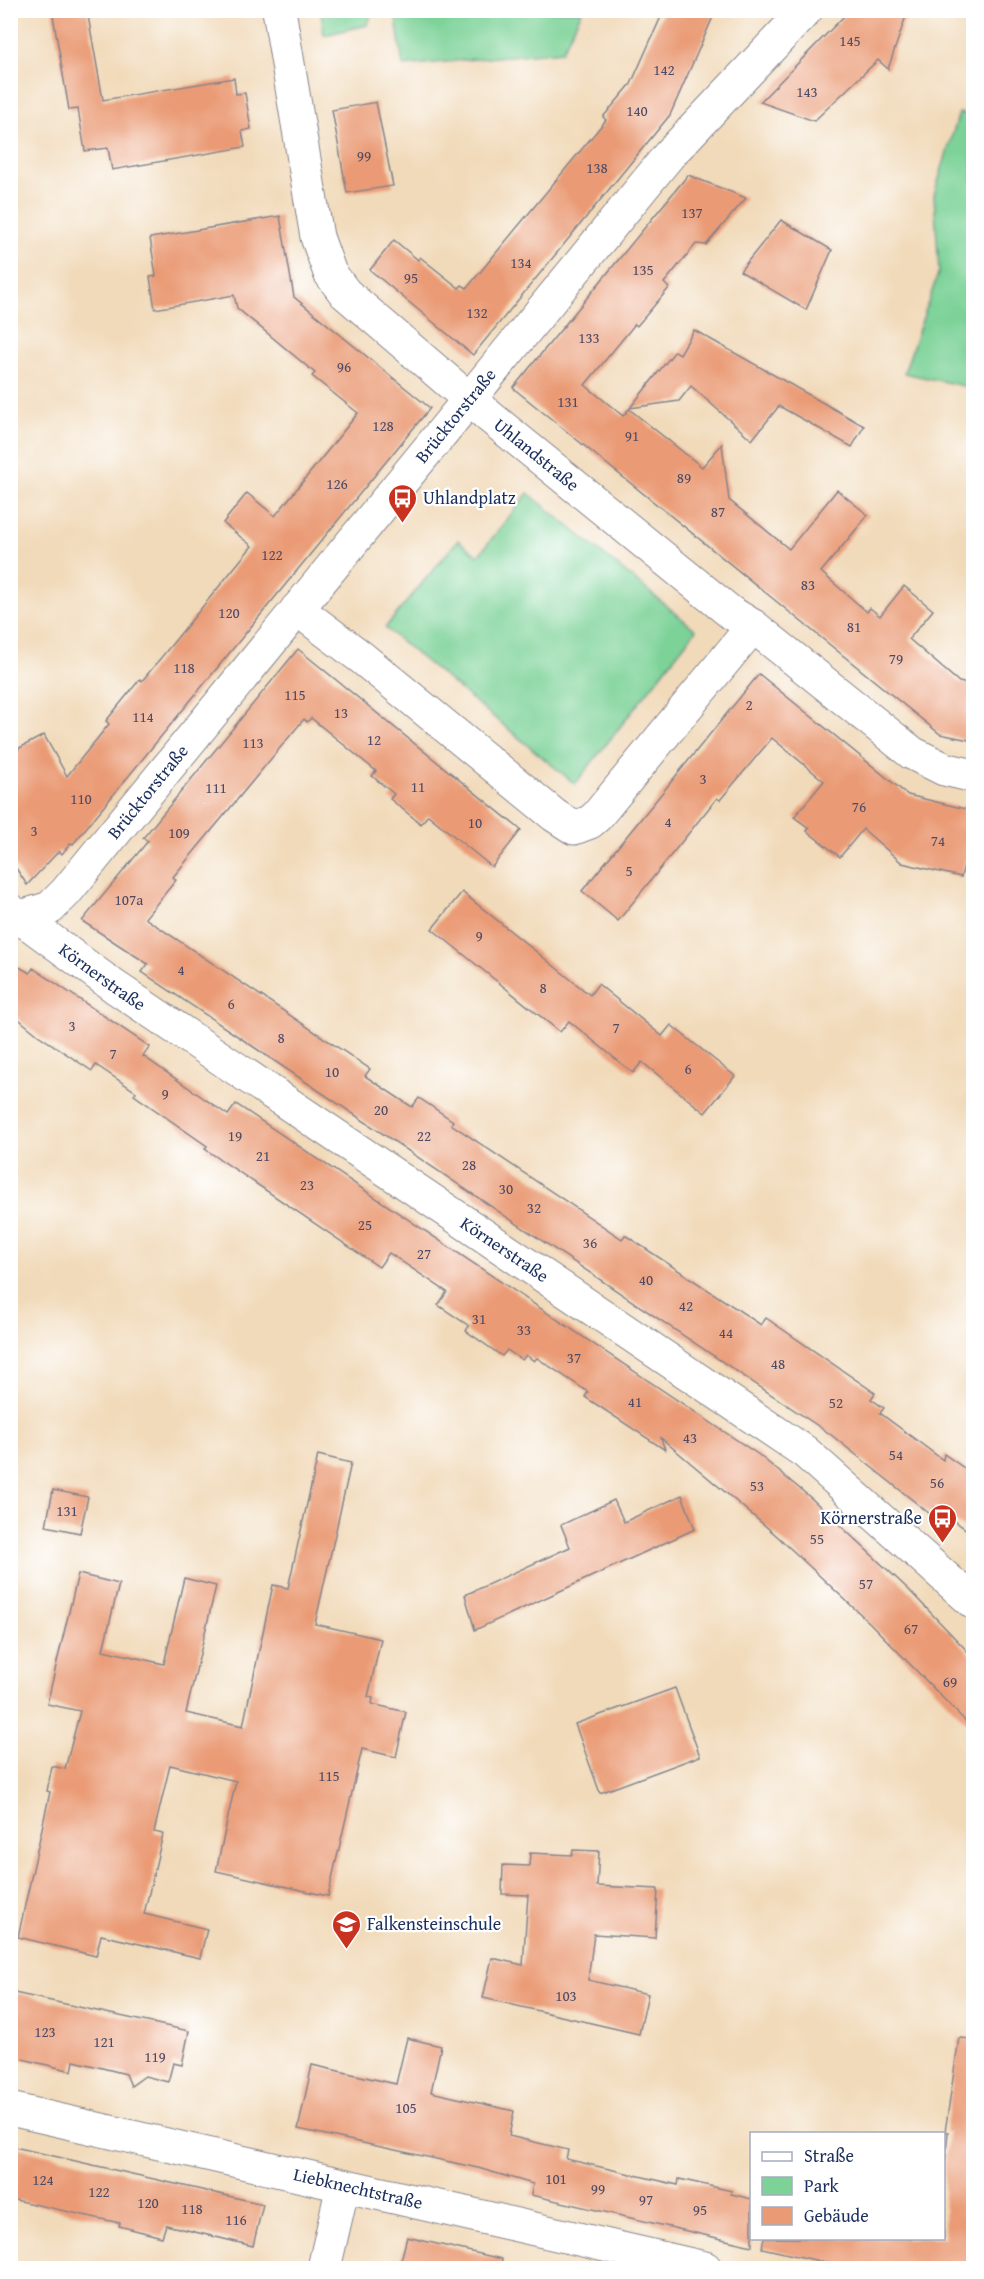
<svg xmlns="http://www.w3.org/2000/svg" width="984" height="2279" viewBox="0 0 984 2279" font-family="'Gentium Book Plus',serif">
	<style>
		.green { fill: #7cd297; stroke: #4c807a; stroke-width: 1.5 }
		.building { fill: #ea9b76 }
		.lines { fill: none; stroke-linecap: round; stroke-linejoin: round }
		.minor-casing { stroke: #86848c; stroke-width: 35 }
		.minor { stroke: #fff; stroke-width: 33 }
		.labels { text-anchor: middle; stroke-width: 4.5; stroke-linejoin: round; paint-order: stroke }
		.number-label { font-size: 15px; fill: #4f4a64 }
		.street-label { font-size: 18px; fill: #1b2f5e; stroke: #fff }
		.poi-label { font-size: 18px; fill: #1b2f5e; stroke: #fff; text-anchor: start }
	</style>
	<rect width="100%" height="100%" fill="#fff"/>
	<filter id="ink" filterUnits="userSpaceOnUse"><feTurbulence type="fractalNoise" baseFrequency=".0167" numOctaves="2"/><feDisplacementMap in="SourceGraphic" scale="12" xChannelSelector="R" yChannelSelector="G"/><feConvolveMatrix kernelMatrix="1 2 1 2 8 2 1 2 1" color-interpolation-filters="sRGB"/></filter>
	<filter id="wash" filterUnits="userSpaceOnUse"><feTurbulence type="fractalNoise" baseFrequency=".008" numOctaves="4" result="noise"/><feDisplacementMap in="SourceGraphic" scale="24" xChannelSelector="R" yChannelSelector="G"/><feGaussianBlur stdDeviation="1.35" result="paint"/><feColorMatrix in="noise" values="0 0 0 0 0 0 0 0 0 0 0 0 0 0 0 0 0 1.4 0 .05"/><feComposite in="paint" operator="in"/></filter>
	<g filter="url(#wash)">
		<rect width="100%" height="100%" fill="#f1daba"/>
		<g class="green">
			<polygon points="321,11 373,11 367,25 324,35"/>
			<polygon points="395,11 395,10 582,11 562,51 403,66"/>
			<polygon points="959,113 973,116 973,388 904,373 939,271 934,195"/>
			<polygon points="528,493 696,630 575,784 385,628 458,540 478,556"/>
		</g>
		<g id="blocks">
			<g class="building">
				<polygon points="52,10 87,10 103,100 234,78 236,94 245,93 251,129 242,131 245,147 112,170 108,148 85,151 78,109 69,110"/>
				<polygon points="664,10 716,10 670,115 473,355 370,270 394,240 418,260 420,257 459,288 462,285 467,288 606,120 603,117 631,84"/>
				<polygon points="850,10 908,10 888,69 878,60 814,121 760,102"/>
				<polygon points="376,102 393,186 347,193 332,110"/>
				<polygon points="688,175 746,198 706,245 696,244 664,283 669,288 637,326 635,324 585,385 623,416 629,409 702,467 722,444 729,500 789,549 837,490 868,515 821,572 867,612 870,608 880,616 904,586 933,610 909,639 959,682 974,685 974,741 940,734 513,388"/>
				<polygon points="280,216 294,297 430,408 73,844 71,843 62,854 59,851 27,885 10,859 10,753 44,735 67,776 109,724 106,721 140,679 142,681 252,546 223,523 247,493 275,516 358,413 312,376 315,373 237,308 234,295 155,309 150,277 156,276 150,238"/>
				<polygon points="781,220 832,250 806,310 740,271"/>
				<polygon points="694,330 864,426 852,447 779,406 752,440 691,386 679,401 630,408 675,351 680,354"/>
				<polygon points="298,649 521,830 492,867 428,815 421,824 390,799 394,794 372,776 376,771 311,718 307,722 304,719 173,877 176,880 145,918 370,1069 365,1076 412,1107 419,1098 453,1121 451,1124 622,1239 625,1235 761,1325 766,1318 875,1393 871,1399 884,1408 880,1413 943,1460 944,1454 974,1475 974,1535 935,1507 930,1514 830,1434 142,972 148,964 82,921 148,841 143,838"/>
				<polygon points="759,674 908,795 974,811 974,860 966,858 961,877 902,863 863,829 840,857 807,831 809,828 794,817 824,781 772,738 720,800 717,798 618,921 582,891"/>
				<polygon points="462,892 590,995 598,984 662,1036 671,1025 735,1076 705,1113 642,1062 633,1073 569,1021 560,1032 432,929"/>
				<polygon points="10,962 30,973 33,968 150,1047 143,1056 228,1115 236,1104 759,1455 811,1498 908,1589 974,1658 974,1730 871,1624 776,1535 661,1438 665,1450 585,1397 588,1392 537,1358 534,1361 526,1355 522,1360 507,1350 502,1356 466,1331 469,1326 438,1305 447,1292 389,1253 379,1267 205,1149 207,1146 134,1095 136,1092 96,1065 92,1071 38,1035 10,1012"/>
				<polygon points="318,1455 351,1463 315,1624 381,1639 368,1697 373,1698 372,1704 406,1712 396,1757 362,1749 328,1896 216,1871 236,1781 170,1765 154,1832 163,1834 144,1914 207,1929 200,1958 101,1935 96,1956 18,1937 50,1792 47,1791 52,1766 65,1769 80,1711 47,1704 78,1574 119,1584 103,1650 164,1664 184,1578 216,1586 186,1713 243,1726 273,1585 288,1588"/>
				<polygon points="53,1490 88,1497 80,1533 46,1526"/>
				<polygon points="682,1495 695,1529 475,1630 465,1595 570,1547 561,1525 614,1500 624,1522"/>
				<polygon points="675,1688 700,1756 600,1793 575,1724"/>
				<polygon points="573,1850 599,1851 597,1886 658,1889 655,1938 594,1934 588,1980 648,1994 639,2034 483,1998 492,1958 523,1965 528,1895 502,1894 503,1865 529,1866 530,1853 572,1855"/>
				<polygon points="10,1992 189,2031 182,2065 173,2063 168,2082 145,2076 131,2086 126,2074 74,2061 72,2071 10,2056"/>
				<polygon points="407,2038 441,2046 431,2092 514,2111 509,2136 568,2150 566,2159 678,2185 679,2179 732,2191 731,2194 752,2199 752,2246 531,2195 533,2184 478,2168 298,2129 312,2065 396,2084"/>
				<polygon points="959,2038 974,2039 974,2268 850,2268 762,2248 764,2238 944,2238 944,2175 948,2132 945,2132"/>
				<polygon points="10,2146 263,2204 253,2246 166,2225 162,2237 119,2226 120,2223 10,2199"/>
				<polygon points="407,2237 502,2259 501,2268 399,2268"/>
			</g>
		</g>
	</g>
	<g filter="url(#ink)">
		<use href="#blocks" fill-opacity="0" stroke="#86848c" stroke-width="1.5"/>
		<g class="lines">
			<defs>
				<g id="minor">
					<path id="s1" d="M 279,10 L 317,237 L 330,273 L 345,293 L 490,417 L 730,612 L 753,626 L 912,753 L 944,769 L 974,776"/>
					<polyline points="297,609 362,658 554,815 574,828 590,822 597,816 753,626"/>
					<path id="s2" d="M 10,910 L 115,987 L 805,1452 L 974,1603"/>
					<path id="s3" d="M 10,923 L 18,918 L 50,908 L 66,892 L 669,155 L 806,10"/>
					<path id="s4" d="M 10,2109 L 705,2268"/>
					<polyline points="324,2268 343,2186"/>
				</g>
			</defs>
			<use href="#minor" class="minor-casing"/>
			<use href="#minor" class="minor"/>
		</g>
	</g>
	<defs>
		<symbol id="bus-pin" viewBox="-11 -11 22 30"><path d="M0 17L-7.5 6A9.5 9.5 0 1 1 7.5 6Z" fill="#c8321e" stroke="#fff"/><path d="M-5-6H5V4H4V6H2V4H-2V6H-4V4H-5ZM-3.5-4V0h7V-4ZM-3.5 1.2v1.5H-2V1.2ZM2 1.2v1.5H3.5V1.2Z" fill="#fff"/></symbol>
		<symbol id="school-pin" viewBox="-11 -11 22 30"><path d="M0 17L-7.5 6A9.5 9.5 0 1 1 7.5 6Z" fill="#c8321e" stroke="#fff"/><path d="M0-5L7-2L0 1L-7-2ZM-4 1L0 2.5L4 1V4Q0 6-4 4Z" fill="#fff"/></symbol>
	</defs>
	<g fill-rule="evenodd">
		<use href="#bus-pin" x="386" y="482" width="33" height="45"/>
		<use href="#bus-pin" x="926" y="1502" width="33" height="45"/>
		<use href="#school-pin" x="330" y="1908" width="33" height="45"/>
	</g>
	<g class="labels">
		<g class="number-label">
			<text x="850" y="46">145</text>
			<text x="664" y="75">142</text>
			<text x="807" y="97">143</text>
			<text x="637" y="116">140</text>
			<text x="364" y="161">99</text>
			<text x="597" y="173">138</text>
			<text x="692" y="218">137</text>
			<text x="521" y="268">134</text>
			<text x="643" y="275">135</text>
			<text x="411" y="283">95</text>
			<text x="477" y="318">132</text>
			<text x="589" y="343">133</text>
			<text x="344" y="372">96</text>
			<text x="568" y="407">131</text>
			<text x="383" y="431">128</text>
			<text x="632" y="441">91</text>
			<text x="684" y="483">89</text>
			<text x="337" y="489">126</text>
			<text x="718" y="517">87</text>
			<text x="272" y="560">122</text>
			<text x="808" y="590">83</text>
			<text x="229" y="618">120</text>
			<text x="854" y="632">81</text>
			<text x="896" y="664">79</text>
			<text x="184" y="673">118</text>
			<text x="295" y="700">115</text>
			<text x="749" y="710">2</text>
			<text x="341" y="718">13</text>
			<text x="143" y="722">114</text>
			<text x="374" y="745">12</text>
			<text x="253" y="748">113</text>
			<text x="703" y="784">3</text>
			<text x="418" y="792">11</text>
			<text x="216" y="793">111</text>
			<text x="81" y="804">110</text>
			<text x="859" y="812">76</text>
			<text x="668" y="827">4</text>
			<text x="475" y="828">10</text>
			<text x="34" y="836">3</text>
			<text x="179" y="838">109</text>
			<text x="938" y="846">74</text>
			<text x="629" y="876">5</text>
			<text x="129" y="905">107a</text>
			<text x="479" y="941">9</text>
			<text x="181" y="975">4</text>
			<text x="543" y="993">8</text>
			<text x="231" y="1009">6</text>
			<text x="72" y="1031">3</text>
			<text x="616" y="1033">7</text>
			<text x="281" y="1043">8</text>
			<text x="113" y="1059">7</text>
			<text x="688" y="1074">6</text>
			<text x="332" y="1077">10</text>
			<text x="165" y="1099">9</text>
			<text x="381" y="1115">20</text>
			<text x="235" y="1141">19</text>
			<text x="424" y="1141">22</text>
			<text x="263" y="1161">21</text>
			<text x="469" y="1170">28</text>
			<text x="307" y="1190">23</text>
			<text x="506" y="1194">30</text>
			<text x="534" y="1213">32</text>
			<text x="365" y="1230">25</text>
			<text x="590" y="1248">36</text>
			<text x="424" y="1259">27</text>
			<text x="646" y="1285">40</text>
			<text x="686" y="1311">42</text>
			<text x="479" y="1324">31</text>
			<text x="524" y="1335">33</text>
			<text x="726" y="1338">44</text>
			<text x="574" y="1363">37</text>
			<text x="778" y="1369">48</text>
			<text x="635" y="1407">41</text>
			<text x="836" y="1408">52</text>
			<text x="690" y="1443">43</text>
			<text x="896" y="1460">54</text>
			<text x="937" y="1488">56</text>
			<text x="757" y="1491">53</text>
			<text x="67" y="1516">131</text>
			<text x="817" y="1544">55</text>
			<text x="866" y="1589">57</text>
			<text x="911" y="1634">67</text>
			<text x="950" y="1687">69</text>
			<text x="329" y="1781">115</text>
			<text x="566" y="2001">103</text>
			<text x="45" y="2037">123</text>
			<text x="104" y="2047">121</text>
			<text x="155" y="2062">119</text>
			<text x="406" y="2113">105</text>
			<text x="556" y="2184">101</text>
			<text x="43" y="2185">124</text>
			<text x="598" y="2194">99</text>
			<text x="99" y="2197">122</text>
			<text x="646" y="2205">97</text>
			<text x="148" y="2208">120</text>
			<text x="192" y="2214">118</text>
			<text x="700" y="2215">95</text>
			<text x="236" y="2225">116</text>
		</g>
		<g class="street-label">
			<text dy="6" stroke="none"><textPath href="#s3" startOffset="681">Brücktorstraße</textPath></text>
			<text dy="6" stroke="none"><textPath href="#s1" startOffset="544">Uhlandstraße</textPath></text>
			<text dy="6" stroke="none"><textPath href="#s3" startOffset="195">Brücktorstraße</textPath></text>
			<text dy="6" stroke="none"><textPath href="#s2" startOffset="114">Körnerstraße</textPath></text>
			<text dy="6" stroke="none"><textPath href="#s2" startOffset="600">Körnerstraße</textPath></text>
			<text dy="6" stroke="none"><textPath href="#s4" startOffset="357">Liebknechtstraße</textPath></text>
		</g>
		<g class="poi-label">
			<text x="423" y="504">Uhlandplatz</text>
			<text x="922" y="1524" text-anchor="end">Körnerstraße</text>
			<text x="367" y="1930">Falkensteinschule</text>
		</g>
	</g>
	<rect width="984" height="2279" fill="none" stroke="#fff" stroke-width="36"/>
	<rect x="750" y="2132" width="195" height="108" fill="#ffffff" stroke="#a4acbf" stroke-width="1.5"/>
	<rect x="762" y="2152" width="30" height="9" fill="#ffffff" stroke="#a4acbf" stroke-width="1.5"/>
	<text x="804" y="2162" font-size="18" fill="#1b2f5e">Straße</text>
	<rect x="762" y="2177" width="30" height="18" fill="#7cd297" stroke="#a4acbf" stroke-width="1.5"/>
	<text x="804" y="2192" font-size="18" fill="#1b2f5e">Park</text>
	<rect x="762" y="2207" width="30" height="18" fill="#ea9b76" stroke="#a4acbf" stroke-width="1.5"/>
	<text x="804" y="2222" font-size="18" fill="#1b2f5e">Gebäude</text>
</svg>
